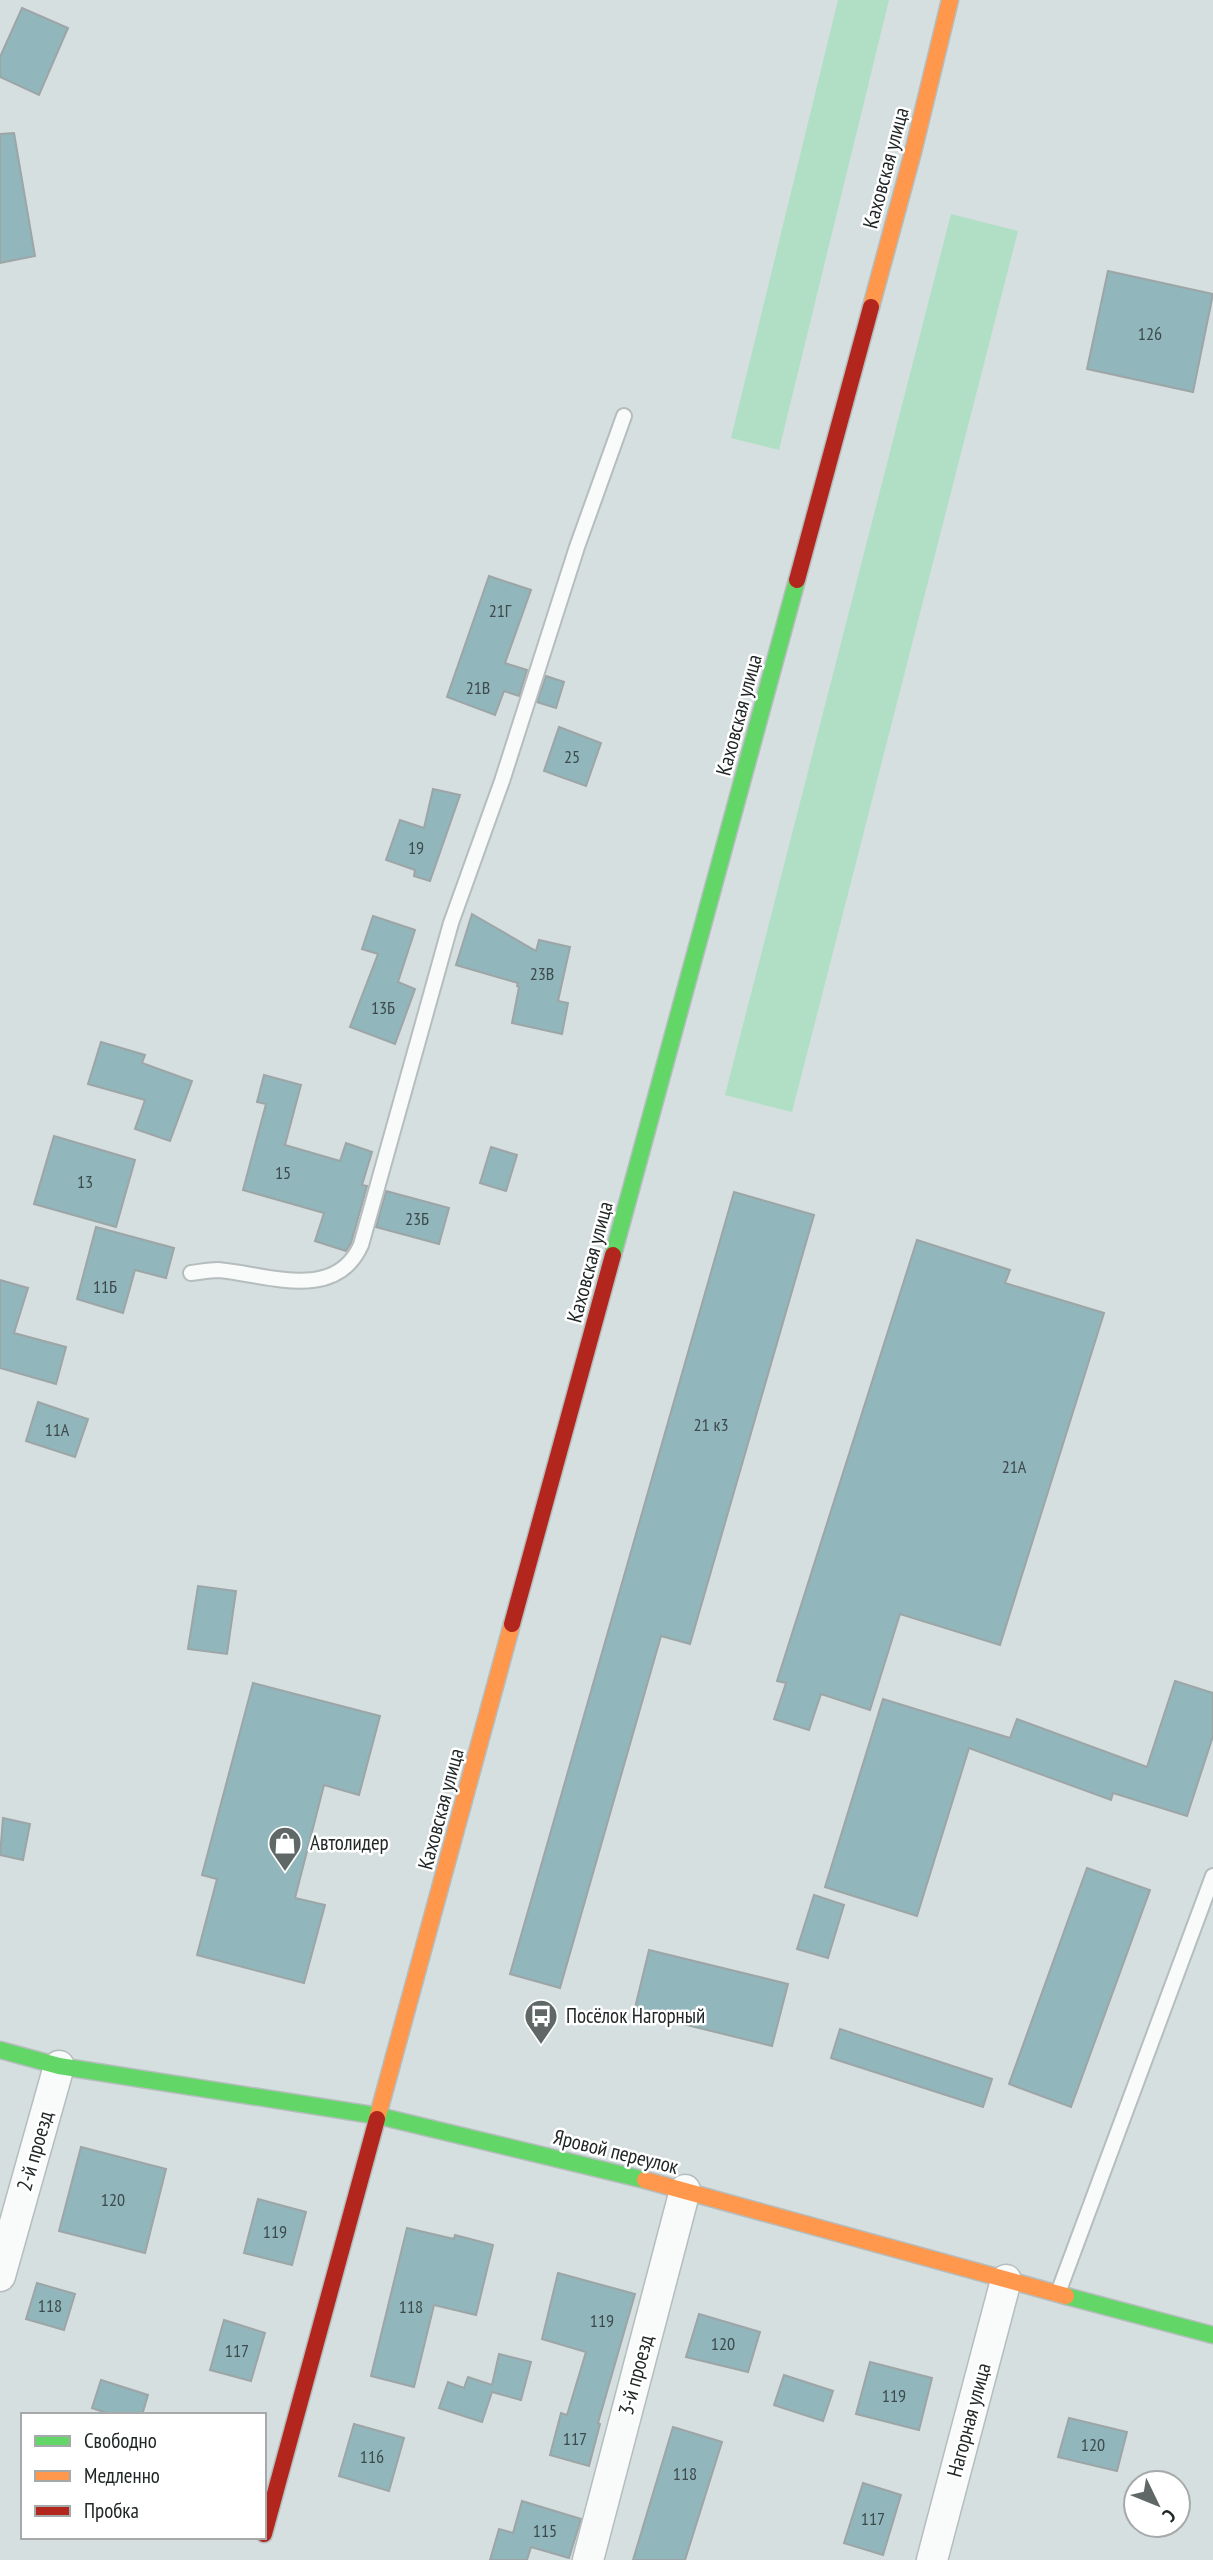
<svg xmlns="http://www.w3.org/2000/svg" width="1213" height="2560" viewBox="0 0 1213 2560" font-family="'PT Sans Narrow',sans-serif">
	<style>
		.green { fill: #b1dfc5 }
		.building { fill: #91b6bc; stroke: #9da5a6; stroke-width: 2 }
		.lines { fill: none; stroke-linecap: round; stroke-linejoin: round }
		.lane-casing { stroke: #b5bdbd; stroke-width: 18 }
		.street-casing { stroke: #b5bdbd; stroke-width: 33 }
		.fast-casing { stroke: #b5bdbd; stroke-width: 19 }
		.slow-casing { stroke: #b5bdbd; stroke-width: 19 }
		.jam-casing { stroke: #b5bdbd; stroke-width: 19 }
		.lane { stroke: #f9fafa; stroke-width: 14 }
		.street { stroke: #f9fafa; stroke-width: 30 }
		.fast { stroke: #63d668; stroke-width: 16 }
		.slow { stroke: #ff974d; stroke-width: 16 }
		.jam { stroke: #b3261e; stroke-width: 16 }
		.labels { text-anchor: middle; stroke-width: 5; stroke-linejoin: round; paint-order: stroke }
		.number-label { font-size: 18px; fill: #3d4b4c }
		.street-label { font-size: 21px; fill: #212727; stroke: #fff }
		.poi-label { font-size: 21px; fill: #212727; stroke: #fff; text-anchor: start }
	</style>
	<rect width="100%" height="100%" fill="#d5dfdf"/>
	<g class="green">
		<polygon points="838,0 889,0 779,450 731,438"/>
		<polygon points="951,214 1018,231 792,1112 725,1095"/>
	</g>
	<g class="building">
		<polygon points="22,8 68,28 39,95 0,77 0,57"/>
		<polygon points="14,133 35,256 0,263 0,134"/>
		<polygon points="1108,271 1213,294 1193,392 1087,369"/>
		<polygon points="489,576 531,590 505,663 527,670 519,696 504,691 495,715 447,697"/>
		<polygon points="546,676 564,682 556,708 537,702"/>
		<polygon points="559,727 601,743 586,786 544,771"/>
		<polygon points="433,789 460,795 430,881 414,876 415,870 386,860 400,820 424,828"/>
		<polygon points="472,914 536,951 539,940 570,947 558,1001 568,1003 562,1034 512,1023 519,987 517,986 518,983 456,965"/>
		<polygon points="373,916 415,930 398,982 415,989 395,1044 350,1027 378,954 362,949"/>
		<polygon points="101,1042 145,1055 142,1063 192,1081 170,1141 135,1129 145,1100 88,1084"/>
		<polygon points="264,1075 301,1085 285,1145 340,1161 346,1143 372,1152 362,1185 367,1186 351,1243 346,1251 315,1241 324,1213 243,1190 266,1104 257,1102"/>
		<polygon points="54,1136 135,1160 116,1227 34,1204"/>
		<polygon points="491,1147 517,1155 506,1191 480,1183"/>
		<polygon points="386,1191 449,1208 439,1244 376,1227"/>
		<polygon points="734,1192 814,1215 690,1644 661,1636 560,1988 510,1974"/>
		<polygon points="96,1227 174,1248 166,1278 135,1270 123,1313 77,1299"/>
		<polygon points="917,1240 1010,1270 1005,1283 1104,1313 1000,1645 900,1614 870,1710 821,1694 809,1730 774,1719 786,1683 777,1681"/>
		<polygon points="0,1280 28,1288 14,1333 66,1347 56,1384 0,1368"/>
		<polygon points="38,1402 88,1419 75,1457 26,1441"/>
		<polygon points="198,1586 236,1591 227,1654 188,1649"/>
		<polygon points="1175,1681 1213,1693 1213,1736 1187,1816 1113,1793 1111,1800 969,1748 917,1916 825,1887 883,1699 1010,1738 1017,1719 1147,1767"/>
		<polygon points="253,1683 380,1716 359,1795 324,1785 295,1898 325,1905 304,1983 197,1955 217,1879 202,1875"/>
		<polygon points="3,1818 30,1824 23,1860 0,1855"/>
		<polygon points="1087,1868 1150,1890 1071,2107 1009,2084"/>
		<polygon points="814,1895 844,1905 828,1958 797,1949"/>
		<polygon points="649,1950 788,1984 772,2046 634,2012"/>
		<polygon points="840,2029 992,2079 983,2107 831,2058"/>
		<polygon points="81,2147 166,2169 145,2253 59,2231"/>
		<polygon points="258,2199 306,2212 292,2265 244,2253"/>
		<polygon points="407,2228 454,2239 455,2235 493,2245 476,2315 434,2305 414,2387 371,2376"/>
		<polygon points="558,2273 635,2294 598,2423 600,2424 589,2466 550,2455 561,2413 567,2415 586,2352 542,2339"/>
		<polygon points="37,2283 75,2294 64,2330 26,2319"/>
		<polygon points="699,2314 760,2332 748,2372 686,2357"/>
		<polygon points="224,2320 265,2333 251,2381 210,2370"/>
		<polygon points="499,2354 531,2362 521,2400 492,2392 482,2422 439,2408 448,2382 464,2388 468,2377 492,2385"/>
		<polygon points="870,2362 932,2378 919,2430 856,2414"/>
		<polygon points="784,2375 833,2391 823,2421 774,2405"/>
		<polygon points="101,2380 148,2395 142,2415 113,2415 92,2408"/>
		<polygon points="1069,2418 1127,2432 1117,2471 1058,2457"/>
		<polygon points="354,2424 404,2438 389,2491 339,2476"/>
		<polygon points="673,2427 722,2442 685,2560 633,2560"/>
		<polygon points="863,2483 901,2495 883,2555 844,2543"/>
		<polygon points="522,2501 581,2519 569,2558 531,2547 527,2560 490,2560 499,2529 513,2533"/>
	</g>
	<g class="lines">
		<defs>
			<g id="lane">
				<path d="M 191,1273 C 200,1272 209,1270 218,1270 C 266,1274 335,1303 361,1245 L 451,923 L 502,781 L 577,547 L 624,416"/>
				<polyline points="1058,2293 1213,1876"/>
			</g>
			<g id="street">
				<polyline points="0,2276 59,2066"/>
				<polyline points="588,2560 685,2190"/>
				<polyline points="932,2560 1006,2280"/>
			</g>
			<g id="fast">
				<polyline points="613,1255 797,580"/>
				<polyline points="0,2050 59,2066 379,2116 645,2180"/>
				<polyline points="1066,2296 1213,2335"/>
			</g>
			<g id="slow">
				<polyline points="871,307 913,152 950,0"/>
				<polyline points="377,2119 512,1624"/>
				<polyline points="645,2180 1066,2296"/>
			</g>
			<g id="jam">
				<polyline points="797,580 871,307"/>
				<polyline points="512,1624 613,1255"/>
				<polyline points="264,2534 377,2119"/>
			</g>
		</defs>
		<use href="#lane" class="lane-casing"/>
		<use href="#street" class="street-casing"/>
		<use href="#fast" class="fast-casing"/>
		<use href="#slow" class="slow-casing"/>
		<use href="#jam" class="jam-casing"/>
		<use href="#lane" class="lane"/>
		<use href="#street" class="street"/>
		<use href="#fast" class="fast"/>
		<use href="#slow" class="slow"/>
		<use href="#jam" class="jam"/>
	</g>
	<defs>
		<symbol id="shop-pin" viewBox="-11 -11 22 30"><path d="M0 17L-7.5 6A9.5 9.5 0 1 1 7.5 6Z" fill="#606767" stroke="#fff"/><path d="M-5-2.5h2.3a2.7 3.5 0 0 1 5.4 0H5L5.5 6h-11ZM-1.5-2.5h3a1.5 2.3 0 0 0-3 0Z" fill="#fff"/></symbol>
		<symbol id="bus-pin" viewBox="-11 -11 22 30"><path d="M0 17L-7.5 6A9.5 9.5 0 1 1 7.5 6Z" fill="#606767" stroke="#fff"/><path d="M-5-6H5V4H4V6H2V4H-2V6H-4V4H-5ZM-3.5-4V0h7V-4ZM-3.5 1.2v1.5H-2V1.2ZM2 1.2v1.5H3.5V1.2Z" fill="#fff"/></symbol>
	</defs>
	<g fill-rule="evenodd">
		<use href="#shop-pin" x="266" y="1824" width="38" height="52"/>
		<use href="#bus-pin" x="522" y="1997" width="38" height="52"/>
	</g>
	<g class="labels">
		<g class="number-label">
			<text x="1150" y="340">126</text>
			<text x="500" y="617">21Г</text>
			<text x="478" y="694">21В</text>
			<text x="572" y="763">25</text>
			<text x="416" y="854">19</text>
			<text x="542" y="980">23В</text>
			<text x="383" y="1014">13Б</text>
			<text x="283" y="1179">15</text>
			<text x="85" y="1188">13</text>
			<text x="417" y="1225">23Б</text>
			<text x="105" y="1293">11Б</text>
			<text x="711" y="1431">21 к3</text>
			<text x="57" y="1436">11А</text>
			<text x="1014" y="1473">21А</text>
			<text x="113" y="2206">120</text>
			<text x="275" y="2238">119</text>
			<text x="50" y="2312">118</text>
			<text x="411" y="2313">118</text>
			<text x="602" y="2327">119</text>
			<text x="723" y="2350">120</text>
			<text x="237" y="2357">117</text>
			<text x="894" y="2402">119</text>
			<text x="575" y="2445">117</text>
			<text x="1093" y="2451">120</text>
			<text x="372" y="2463">116</text>
			<text x="685" y="2480">118</text>
			<text x="873" y="2525">117</text>
			<text x="545" y="2537">115</text>
		</g>
		<g class="street-label">
			<text transform="translate(886 168) rotate(-75)" y="7">Каховская улица</text>
			<text transform="translate(739 715) rotate(-75)" y="7">Каховская улица</text>
			<text transform="translate(590 1262) rotate(-75)" y="7">Каховская улица</text>
			<text transform="translate(441 1809) rotate(-75)" y="7">Каховская улица</text>
			<text transform="translate(35 2151) rotate(-74)" y="7">2-й проезд</text>
			<text transform="translate(616 2152) rotate(14)" y="7">Яровой переулок</text>
			<text transform="translate(636 2375) rotate(-75)" y="7">3-й проезд</text>
			<text transform="translate(969 2420) rotate(-75)" y="7">Нагорная улица</text>
		</g>
		<g class="poi-label">
			<text x="310" y="1850">Автолидер</text>
			<text x="566" y="2023">Посёлок Нагорный</text>
		</g>
	</g>
	<rect x="21" y="2413" width="245" height="126" fill="#ffffff" stroke="#a6a9a9" stroke-width="2"/>
	<rect x="35" y="2436" width="35" height="10" fill="#63d668" stroke="#a6a9a9" stroke-width="2"/>
	<text x="84" y="2448" font-size="21" fill="#212727">Свободно</text>
	<rect x="35" y="2471" width="35" height="10" fill="#ff974d" stroke="#a6a9a9" stroke-width="2"/>
	<text x="84" y="2483" font-size="21" fill="#212727">Медленно</text>
	<rect x="35" y="2506" width="35" height="10" fill="#b3261e" stroke="#a6a9a9" stroke-width="2"/>
	<text x="84" y="2518" font-size="21" fill="#212727">Пробка</text>
	<g transform="translate(1157 2504) rotate(133)"><circle r="33" fill="#ffffff" stroke="#a6a9a9" stroke-width="2"/>
	<path d="M0-5L12 26L0 18L-12 26Z" fill="#606767"/>
	<text y="-10" font-size="19" font-weight="bold" text-anchor="middle" fill="#212727">С</text>
	</g>
</svg>
